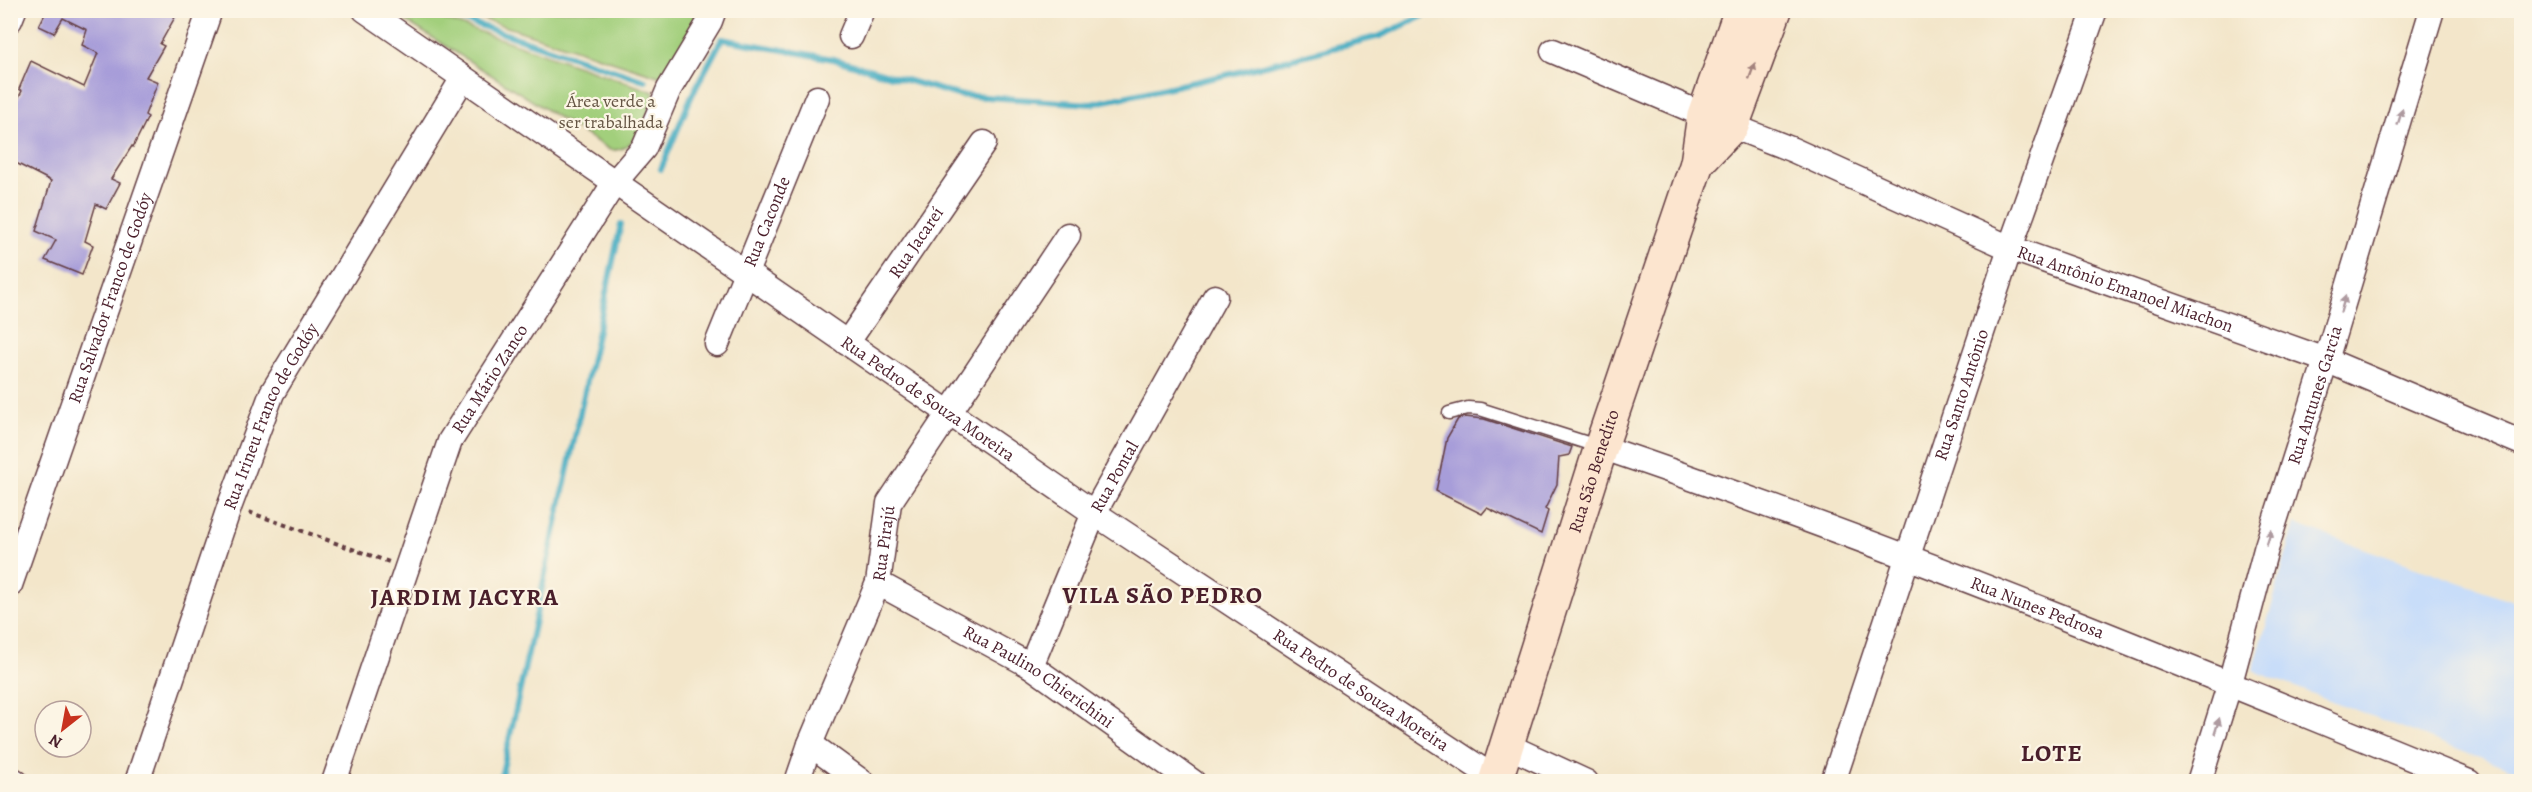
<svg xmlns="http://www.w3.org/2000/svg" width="2532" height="792" viewBox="0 0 2532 792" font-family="Alegreya,serif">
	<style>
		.built { fill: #c8ddf9 }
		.green { fill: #a2cf7c; stroke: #767754; stroke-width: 1.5 }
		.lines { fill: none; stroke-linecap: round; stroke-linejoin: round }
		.stream { stroke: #41aac1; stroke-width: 6 }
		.building { fill: #a79dd9 }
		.lane-casing { stroke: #633d43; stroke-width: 15 }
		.street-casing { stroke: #633d43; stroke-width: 27 }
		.secondary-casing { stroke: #633d43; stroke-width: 36 }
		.path { stroke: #633d43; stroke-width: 4; stroke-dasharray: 4.5 4.5; stroke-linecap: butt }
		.lane { stroke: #fff; stroke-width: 12 }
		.street { stroke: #fff; stroke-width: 24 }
		.secondary { stroke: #fce5cf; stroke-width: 33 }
		.oneway { fill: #a3827d }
		.oneway2 { fill: #ae9aa0 }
		.labels { text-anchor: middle; stroke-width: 4.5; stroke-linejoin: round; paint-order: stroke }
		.park-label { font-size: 18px; fill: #645443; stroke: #fcf5e5 }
		.street-label { font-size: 18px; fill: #4a1f2b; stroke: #fcf5e5 }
		.district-label { font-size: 24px; font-weight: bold; letter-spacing: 1.5px; fill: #4a1f2b; stroke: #fcf5e5 }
	</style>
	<rect width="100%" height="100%" fill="#fcf5e5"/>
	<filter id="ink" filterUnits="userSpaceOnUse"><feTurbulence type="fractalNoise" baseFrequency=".0167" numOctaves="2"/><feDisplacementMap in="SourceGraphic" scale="12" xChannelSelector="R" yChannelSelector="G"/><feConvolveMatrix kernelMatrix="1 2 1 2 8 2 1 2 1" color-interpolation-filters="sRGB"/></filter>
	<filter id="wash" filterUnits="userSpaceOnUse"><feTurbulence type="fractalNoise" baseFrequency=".008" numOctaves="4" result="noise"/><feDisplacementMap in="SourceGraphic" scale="24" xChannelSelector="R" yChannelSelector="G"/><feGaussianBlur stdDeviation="1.35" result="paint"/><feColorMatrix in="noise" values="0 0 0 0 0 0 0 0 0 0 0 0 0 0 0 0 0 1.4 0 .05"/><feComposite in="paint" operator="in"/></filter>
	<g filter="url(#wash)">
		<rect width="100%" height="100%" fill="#f3e6ca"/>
		<polygon class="built" points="2295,524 2521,604 2522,765 2519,772 2253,671"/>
		<g class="green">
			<polygon points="696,10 695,28 661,77 458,11"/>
			<path d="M 390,11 L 420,11 L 654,92 C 649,113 637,153 610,150 Z"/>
		</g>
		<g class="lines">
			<g class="stream">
				<polyline points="434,10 645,81"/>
				<polyline points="661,169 692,95 722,39 833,59 958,95 1091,104 1231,74 1380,36 1436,10"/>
				<polyline points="500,782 621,224"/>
			</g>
		</g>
		<g id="blocks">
			<g class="building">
				<polygon points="47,10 179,10 160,44 164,46 146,77 158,82 145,115 148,117 133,147 132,146 111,179 120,183 106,209 96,204 85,241 93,245 82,275 45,260 56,240 36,231 51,181 10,160 10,113 22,91 19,89 31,61 84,87 98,53 82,45 87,30 63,18 54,33 39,26"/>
				<polygon points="1465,417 1484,419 1572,447 1569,455 1559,457 1557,484 1545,509 1548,511 1541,534 1487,508 1482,514 1436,491 1447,438 1458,419"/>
			</g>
		</g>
	</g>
	<g filter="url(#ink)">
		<use href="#blocks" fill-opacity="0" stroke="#633d43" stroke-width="1.5"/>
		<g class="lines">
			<defs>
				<polyline id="lane" points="1449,413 1468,408 1480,409 1600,447"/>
				<g id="street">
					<path id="s1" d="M 365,10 L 1094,513 L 1496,779"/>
					<polyline points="10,20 14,10"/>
					<polyline points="851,36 862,10"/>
					<polyline points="1553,51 1704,115"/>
					<path id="s2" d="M 1732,126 L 1793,150 L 2010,248 L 2326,360 L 2522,443"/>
					<path id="s3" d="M 847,343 L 984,143"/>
					<path id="s4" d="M 717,344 L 817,98"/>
					<path id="s5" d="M 1601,447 C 1895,546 2182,664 2469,782"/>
					<path id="s6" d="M 878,583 L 1031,666 L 1193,782"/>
					<path id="s7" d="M 10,585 L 210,10"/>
					<path id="s8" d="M 1031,666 L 1094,513 L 1215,297"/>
					<polyline points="810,744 862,782"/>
					<polyline points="1506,745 1586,782"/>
					<polyline points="10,778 16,782"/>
					<path id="s9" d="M 137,782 L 230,505 L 272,393 L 463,78"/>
					<path id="s10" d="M 334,782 L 450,441 L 615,182 L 644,148 L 669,89 L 710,21 L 714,10"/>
					<path id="s11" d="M 797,782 L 810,744 L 878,583 L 889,503 L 1068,235"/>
					<path id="s12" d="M 1833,782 L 2010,248 L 2095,10"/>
					<path id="s13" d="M 2199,782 L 2230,683 L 2266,549 L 2326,360 L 2432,10"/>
				</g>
				<g id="secondary">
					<polyline points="1697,163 1732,126 1775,10"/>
					<path id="s14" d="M 1495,782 L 1601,447 L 1697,163 L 1704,115 L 1741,10"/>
				</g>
			</defs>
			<use href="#lane" class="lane-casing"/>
			<use href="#street" class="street-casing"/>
			<use href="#secondary" class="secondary-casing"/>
			<polyline class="path" points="249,512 389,562"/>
			<use href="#lane" class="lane"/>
			<use href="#street" class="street"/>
			<use href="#secondary" class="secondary"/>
		</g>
		<defs><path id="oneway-solid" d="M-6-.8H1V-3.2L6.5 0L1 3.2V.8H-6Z" transform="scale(1.5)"/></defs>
		<use class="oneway" href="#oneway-solid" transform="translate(1752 71) rotate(-70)"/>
		<g class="oneway2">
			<use href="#oneway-solid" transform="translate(2400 117) rotate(-73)"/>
			<use href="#oneway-solid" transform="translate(2343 304) rotate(-73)"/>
			<use href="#oneway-solid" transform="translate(2269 538) rotate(-72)"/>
			<use href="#oneway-solid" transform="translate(2217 726) rotate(-73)"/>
		</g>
	</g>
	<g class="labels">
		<g class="park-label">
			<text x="611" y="107">Área verde a<tspan x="611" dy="21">ser trabalhada</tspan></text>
		</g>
		<g class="street-label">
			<text dy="6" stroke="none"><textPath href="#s4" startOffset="132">Rua Caconde</textPath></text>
			<text dy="6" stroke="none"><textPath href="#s3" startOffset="122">Rua Jacareí</textPath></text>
			<text dy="6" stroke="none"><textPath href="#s2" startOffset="426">Rua Antônio Emanoel Miachon</textPath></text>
			<text dy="6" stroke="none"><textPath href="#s7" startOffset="304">Rua Salvador Franco de Godóy</textPath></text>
			<text dy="6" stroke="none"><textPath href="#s10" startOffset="434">Rua Mário Zanco</textPath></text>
			<text dy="6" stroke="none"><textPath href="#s12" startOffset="408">Rua Santo Antônio</textPath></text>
			<text dy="6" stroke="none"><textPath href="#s13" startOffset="404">Rua Antunes Garcia</textPath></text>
			<text dy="6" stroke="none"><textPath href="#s1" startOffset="684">Rua Pedro de Souza Moreira</textPath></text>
			<text dy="6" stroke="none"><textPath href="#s9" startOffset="390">Rua Irineu Franco de Godóy</textPath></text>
			<text dy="6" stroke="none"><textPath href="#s14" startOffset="326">Rua São Benedito</textPath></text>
			<text dy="6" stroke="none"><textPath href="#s8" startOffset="207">Rua Pontal</textPath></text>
			<text dy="6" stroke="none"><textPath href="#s11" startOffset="255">Rua Pirajú</textPath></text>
			<text dy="6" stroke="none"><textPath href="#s5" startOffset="465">Rua Nunes Pedrosa</textPath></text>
			<text dy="6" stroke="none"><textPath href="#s6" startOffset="186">Rua Paulino Chierichini</textPath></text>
			<text dy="6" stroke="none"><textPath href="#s1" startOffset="1206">Rua Pedro de Souza Moreira</textPath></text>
		</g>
		<g class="district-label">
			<text x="1163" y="603">VILA SÃO PEDRO</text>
			<text x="465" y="605">JARDIM JACYRA</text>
			<text x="2052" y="761">LOTE</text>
		</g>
	</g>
	<rect width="2532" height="792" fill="none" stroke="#fcf5e5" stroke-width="36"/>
	<g transform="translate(63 729) rotate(211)"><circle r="28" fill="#fcf5e5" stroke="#b59f9b" stroke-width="1.5"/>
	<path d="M0-4.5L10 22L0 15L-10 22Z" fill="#c8321e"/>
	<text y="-9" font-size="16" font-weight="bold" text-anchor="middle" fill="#4a1f2b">N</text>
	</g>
</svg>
